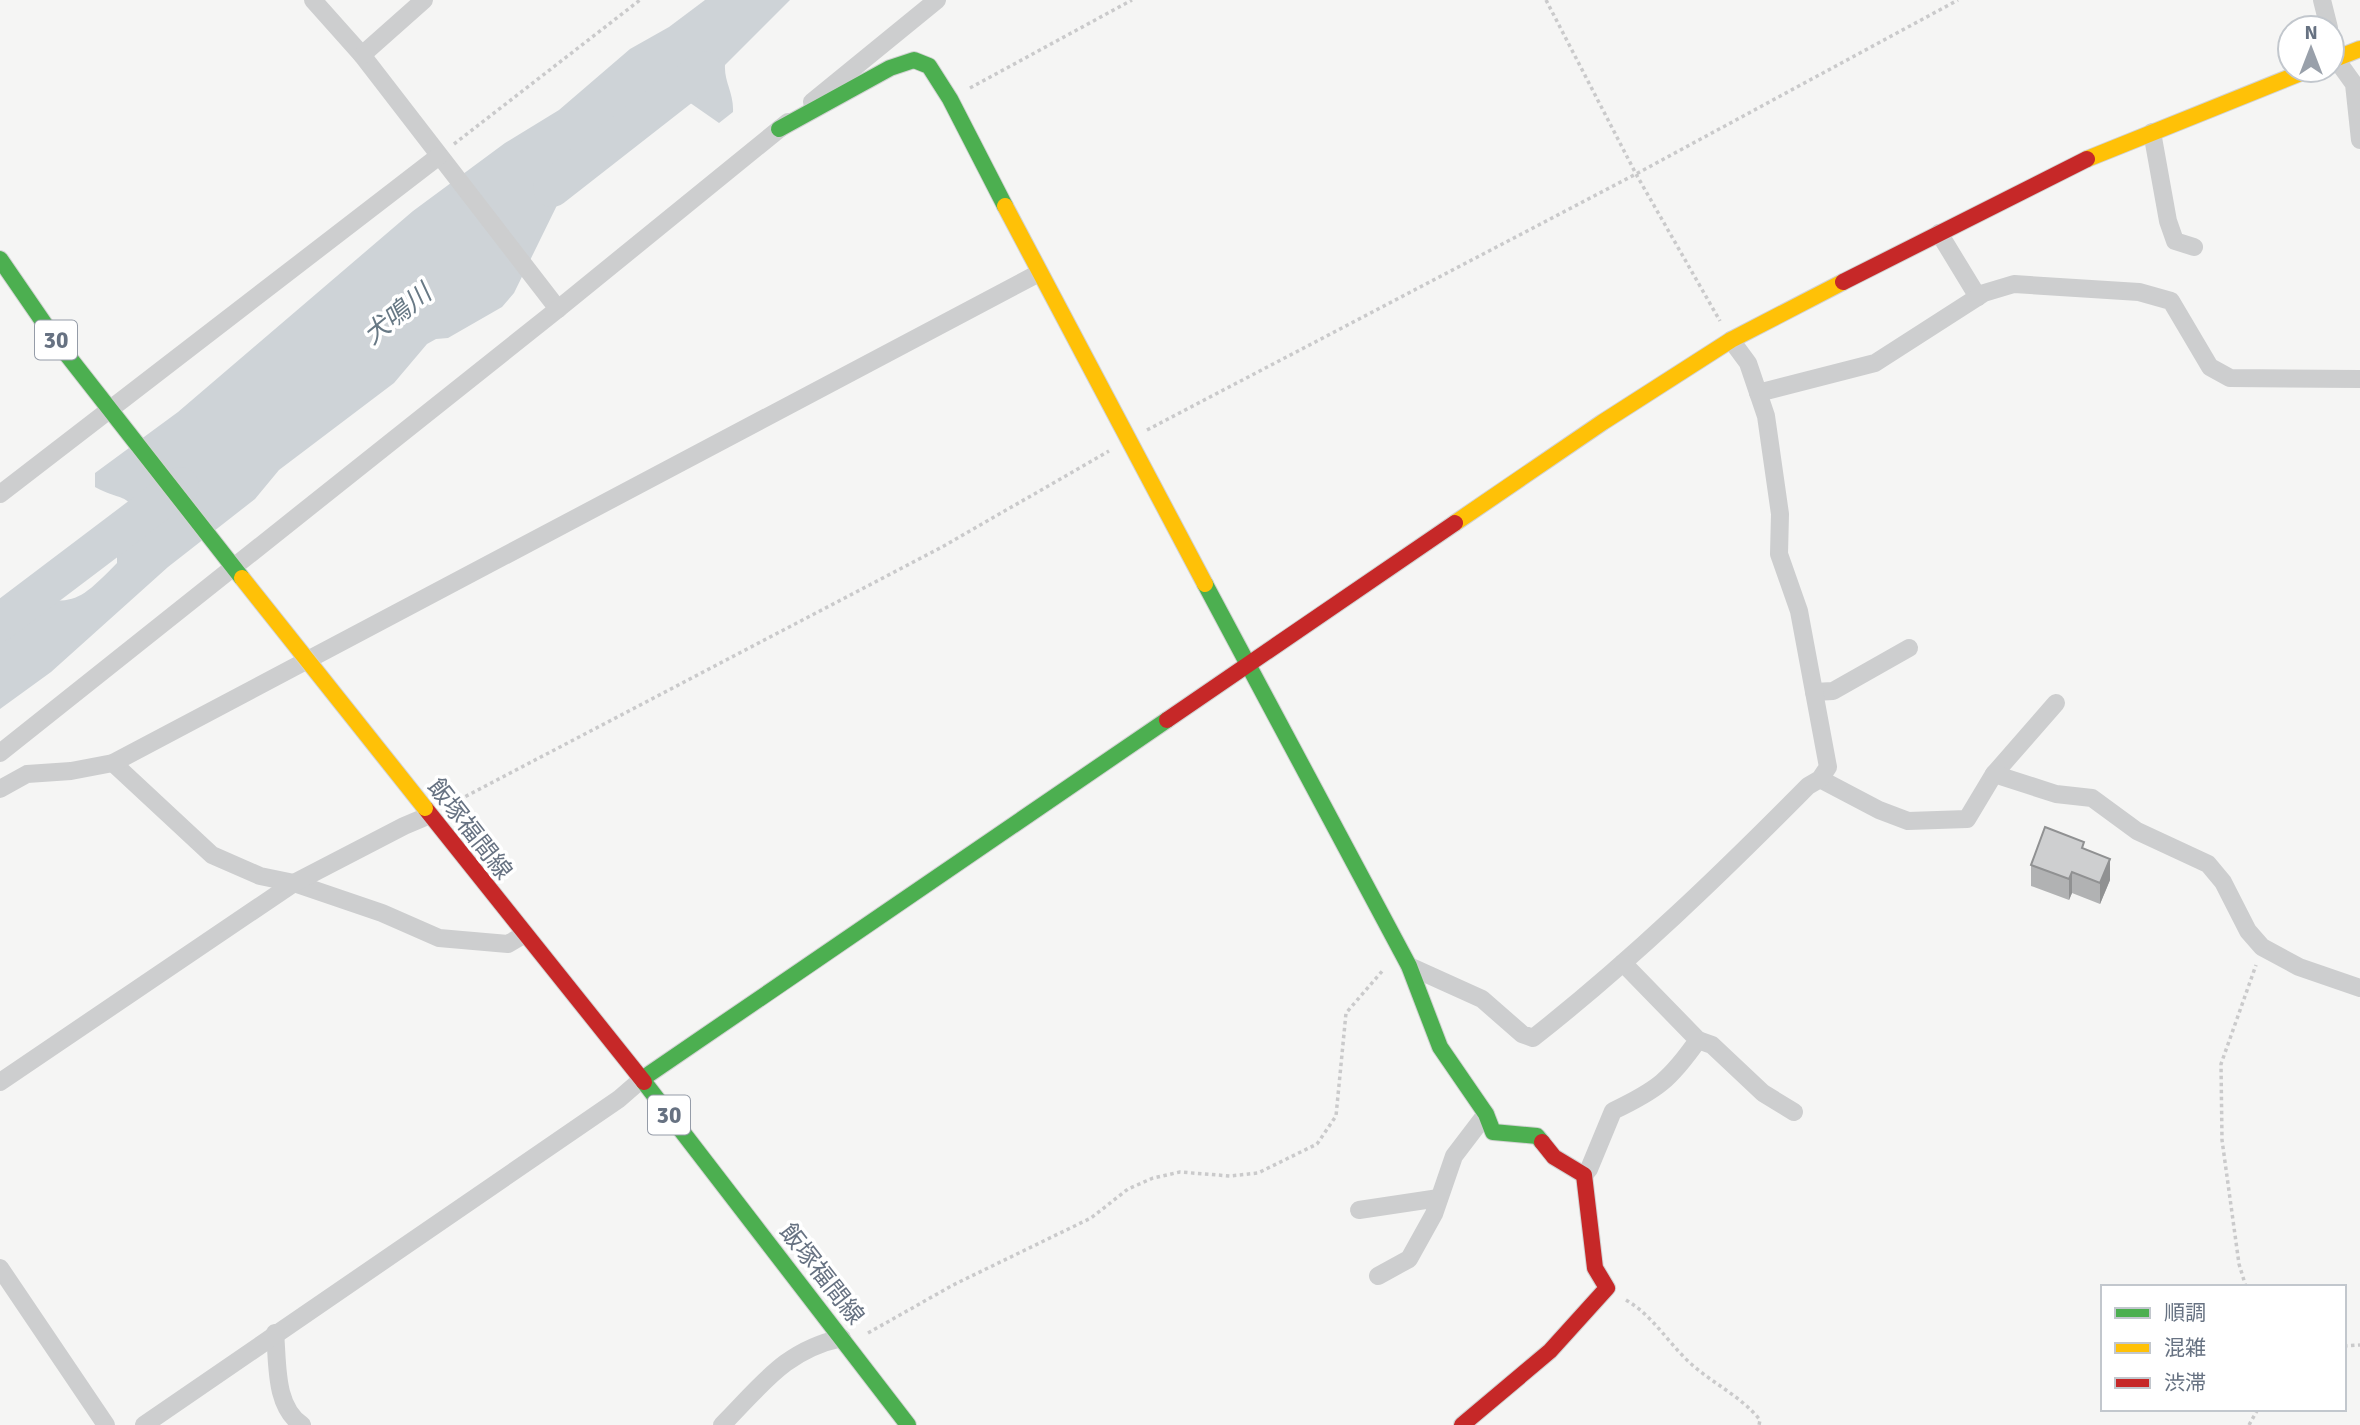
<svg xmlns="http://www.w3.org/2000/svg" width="2360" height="1425" viewBox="0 0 2360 1425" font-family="Signika,'Noto Sans JP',sans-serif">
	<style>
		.water { fill: #ced3d7 }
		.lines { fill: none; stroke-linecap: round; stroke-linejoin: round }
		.river { stroke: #ced3d7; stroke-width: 38 }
		.fast-casing { stroke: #d2d3d3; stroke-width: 18 }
		.slow-casing { stroke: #d2d3d3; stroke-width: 18 }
		.jam-casing { stroke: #d2d3d3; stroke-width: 18 }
		.path { stroke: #cacacb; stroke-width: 3.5; stroke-dasharray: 3.5 3.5; stroke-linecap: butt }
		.street { stroke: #cdcecf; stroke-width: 18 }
		.fast { stroke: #4caf50; stroke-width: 16 }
		.slow { stroke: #ffc107; stroke-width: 16 }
		.jam { stroke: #c62828; stroke-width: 16 }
		.slow-bridge-casing { stroke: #d2d3d3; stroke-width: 18; stroke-linecap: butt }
		.slow-bridge { stroke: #ffc107; stroke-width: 16 }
		.wall { fill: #b1b2b3 }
		.shaded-wall { fill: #909192 }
		.building { fill: #cecfd0; stroke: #909192; stroke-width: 2 }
		.labels { text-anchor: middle; stroke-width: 7; stroke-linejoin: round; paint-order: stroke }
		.shield { fill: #fff; stroke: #959ca8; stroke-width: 2 }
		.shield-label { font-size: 23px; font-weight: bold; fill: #677282 }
		.street-label { font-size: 24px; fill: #677282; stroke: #fff }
		.water-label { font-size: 26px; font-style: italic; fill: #687985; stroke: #fff }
	</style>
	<rect width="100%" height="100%" fill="#f5f5f4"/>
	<path class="water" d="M 705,0 L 790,0 L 725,65 C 724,82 734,93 733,112 L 719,123 L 686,100 L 676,99 L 655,103 L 624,121 L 601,145 L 580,177 L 563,193 L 514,293 L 502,307 L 448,338 L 436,339 L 427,344 L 394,383 L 279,470 L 255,499 L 168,567 L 51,672 L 0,709 L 0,608 L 15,596 C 74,604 75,606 117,563 L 117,550 L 142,529 C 129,490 125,503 95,487 L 95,473 L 178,412 L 413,211 L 505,143 L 559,110 L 630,49 L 669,27 Z"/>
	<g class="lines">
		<g class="river">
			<polyline points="552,188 703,70"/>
			<polyline points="0,622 180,486"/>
		</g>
		<defs>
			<g id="fast">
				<polyline points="779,129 890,68 914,60 929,66 950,99 1005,206"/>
				<polyline points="0,259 57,342 242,578"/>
				<polyline points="1205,584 1409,966 1440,1047 1486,1114 1493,1132 1537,1136 1542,1142"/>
				<polyline points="642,1079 1167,720"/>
				<polyline points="644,1082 908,1425"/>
			</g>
			<g id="slow">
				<polyline points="2332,60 2360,49"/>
				<polyline points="2087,159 2308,70"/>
				<polyline points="1005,206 1205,584"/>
				<polyline points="1455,523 1603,422 1731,340 1843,282"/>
			</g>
			<g id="jam">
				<polyline points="1843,282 2087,159"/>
				<polyline points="1167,720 1455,523"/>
				<polyline points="425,808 644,1082"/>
				<polyline points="1462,1425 1550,1351 1607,1288 1595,1268 1584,1175 1554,1157 1542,1142"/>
			</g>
		</defs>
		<use href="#fast" class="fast-casing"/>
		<use href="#slow" class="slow-casing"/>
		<use href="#jam" class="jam-casing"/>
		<g class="path">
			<polyline points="1546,0 1636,174 1720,321"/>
			<polyline points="970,88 1132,0"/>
			<polyline points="454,144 640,0"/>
			<polyline points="1147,430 1636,174 1958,0"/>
			<polyline points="453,803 942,547 1109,451"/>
			<polyline points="2246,1287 2239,1264 2222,1140 2221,1064 2256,965"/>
			<path d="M 1626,1300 C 1653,1316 1666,1340 1688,1361 C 1711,1383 1740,1395 1760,1420 L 1759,1425"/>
			<polyline points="868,1333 953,1285 1091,1218 1128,1189 1153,1178 1180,1172 1230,1176 1258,1173 1317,1144 1336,1116 1346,1013 1384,969"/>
			<polyline points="2344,1346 2360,1345"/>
			<polyline points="2249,1425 2258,1409"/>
		</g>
		<g class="street">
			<polyline points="313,0 362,55 558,309"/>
			<polyline points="2322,0 2329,28"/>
			<polyline points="2332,42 2336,59 2354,84 2360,140"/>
			<polyline points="362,55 424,0"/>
			<polyline points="812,102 937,0"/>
			<polyline points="2152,132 2168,221 2175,241 2194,247"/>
			<polyline points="1939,233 1978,297"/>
			<polyline points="1758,393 1875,363 1984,293 2014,284 2139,292 2171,301 2210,367 2230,378 2360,379"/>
			<polyline points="0,494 439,156"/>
			<polyline points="1814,692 1833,691 1909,648"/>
			<polyline points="0,753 558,309 788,122"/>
			<polyline points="113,763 212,855 260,876 294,883 382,913 439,938 508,944 525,934"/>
			<polyline points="1994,774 2056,703"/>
			<polyline points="1820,779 1879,810 1908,821 1967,819 1994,774 2056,794 2092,798 2137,831 2208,864 2223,882 2248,931 2262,947 2299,967 2360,988"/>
			<polyline points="0,789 27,774 71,771 113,763 1039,273"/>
			<path d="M 1409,966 L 1482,999 L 1522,1034 L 1533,1038 C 1631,961 1721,874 1808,786 L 1820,779 L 1828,767 L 1799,611 L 1779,554 L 1780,514 L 1766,416 L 1748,363 L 1731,340"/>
			<polyline points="1698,1040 1712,1045 1763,1093 1794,1112"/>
			<polyline points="0,1082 294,883 404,826 430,815"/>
			<path d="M 1584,1175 L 1589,1169 L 1613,1111 C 1657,1090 1670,1080 1698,1040 L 1623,963"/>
			<polyline points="1359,1210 1439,1198"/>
			<polyline points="0,1268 106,1425"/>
			<polyline points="1378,1276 1409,1259 1434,1214 1454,1156 1486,1114"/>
			<path d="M 275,1333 C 278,1363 274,1406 302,1425"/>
			<polyline points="144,1425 619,1099 642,1079"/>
			<path d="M 722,1425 C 762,1385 785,1350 842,1338"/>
		</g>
		<use href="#fast" class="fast"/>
		<use href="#slow" class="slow"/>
		<use href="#jam" class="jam"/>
		<defs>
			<polyline id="slow-bridge" points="242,578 425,808"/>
		</defs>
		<use href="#slow-bridge" class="slow-bridge-casing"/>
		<use href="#slow-bridge" class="slow-bridge"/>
	</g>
	<polygon class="wall" points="2084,849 2110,880 2100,904 2072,893 2069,900 2031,886 2031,865"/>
	<g class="shaded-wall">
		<polygon points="2110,859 2110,880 2100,904 2100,883"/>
		<polygon points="2072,872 2072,893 2069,900 2069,879"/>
	</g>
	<polygon class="building" points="2045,827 2084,842 2082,848 2110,859 2100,883 2072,872 2069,879 2031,865"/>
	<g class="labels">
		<g class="shield">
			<rect x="35" y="320.5" width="42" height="39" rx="5"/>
			<rect x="648" y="1095.5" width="42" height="39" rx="5"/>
		</g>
		<g class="shield-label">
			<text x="56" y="348">30</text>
			<text x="669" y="1123">30</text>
		</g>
		<g class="street-label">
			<text transform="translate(470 829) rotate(52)" y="8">飯塚福間線</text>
			<text transform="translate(822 1274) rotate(52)" y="8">飯塚福間線</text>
		</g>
		<g class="water-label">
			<text transform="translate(397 314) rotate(-39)" y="9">犬鳴川</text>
		</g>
	</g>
	<rect x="2101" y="1285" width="245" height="126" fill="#ffffff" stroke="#c2c7cd" stroke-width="2"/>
	<rect x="2115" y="1308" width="35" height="10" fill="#4caf50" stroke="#c2c7cd" stroke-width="2"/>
	<text x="2164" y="1320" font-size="21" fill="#677282">順調</text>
	<rect x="2115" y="1343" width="35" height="10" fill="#ffc107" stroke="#c2c7cd" stroke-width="2"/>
	<text x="2164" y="1355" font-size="21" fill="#677282">混雑</text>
	<rect x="2115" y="1378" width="35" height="10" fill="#c62828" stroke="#c2c7cd" stroke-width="2"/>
	<text x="2164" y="1390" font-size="21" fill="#677282">渋滞</text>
	<g transform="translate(2311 49)"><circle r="33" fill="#ffffff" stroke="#c2c7cd" stroke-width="2"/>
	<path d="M0-5L12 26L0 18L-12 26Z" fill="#99a0aa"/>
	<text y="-10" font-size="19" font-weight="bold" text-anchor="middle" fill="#677282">N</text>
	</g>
</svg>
